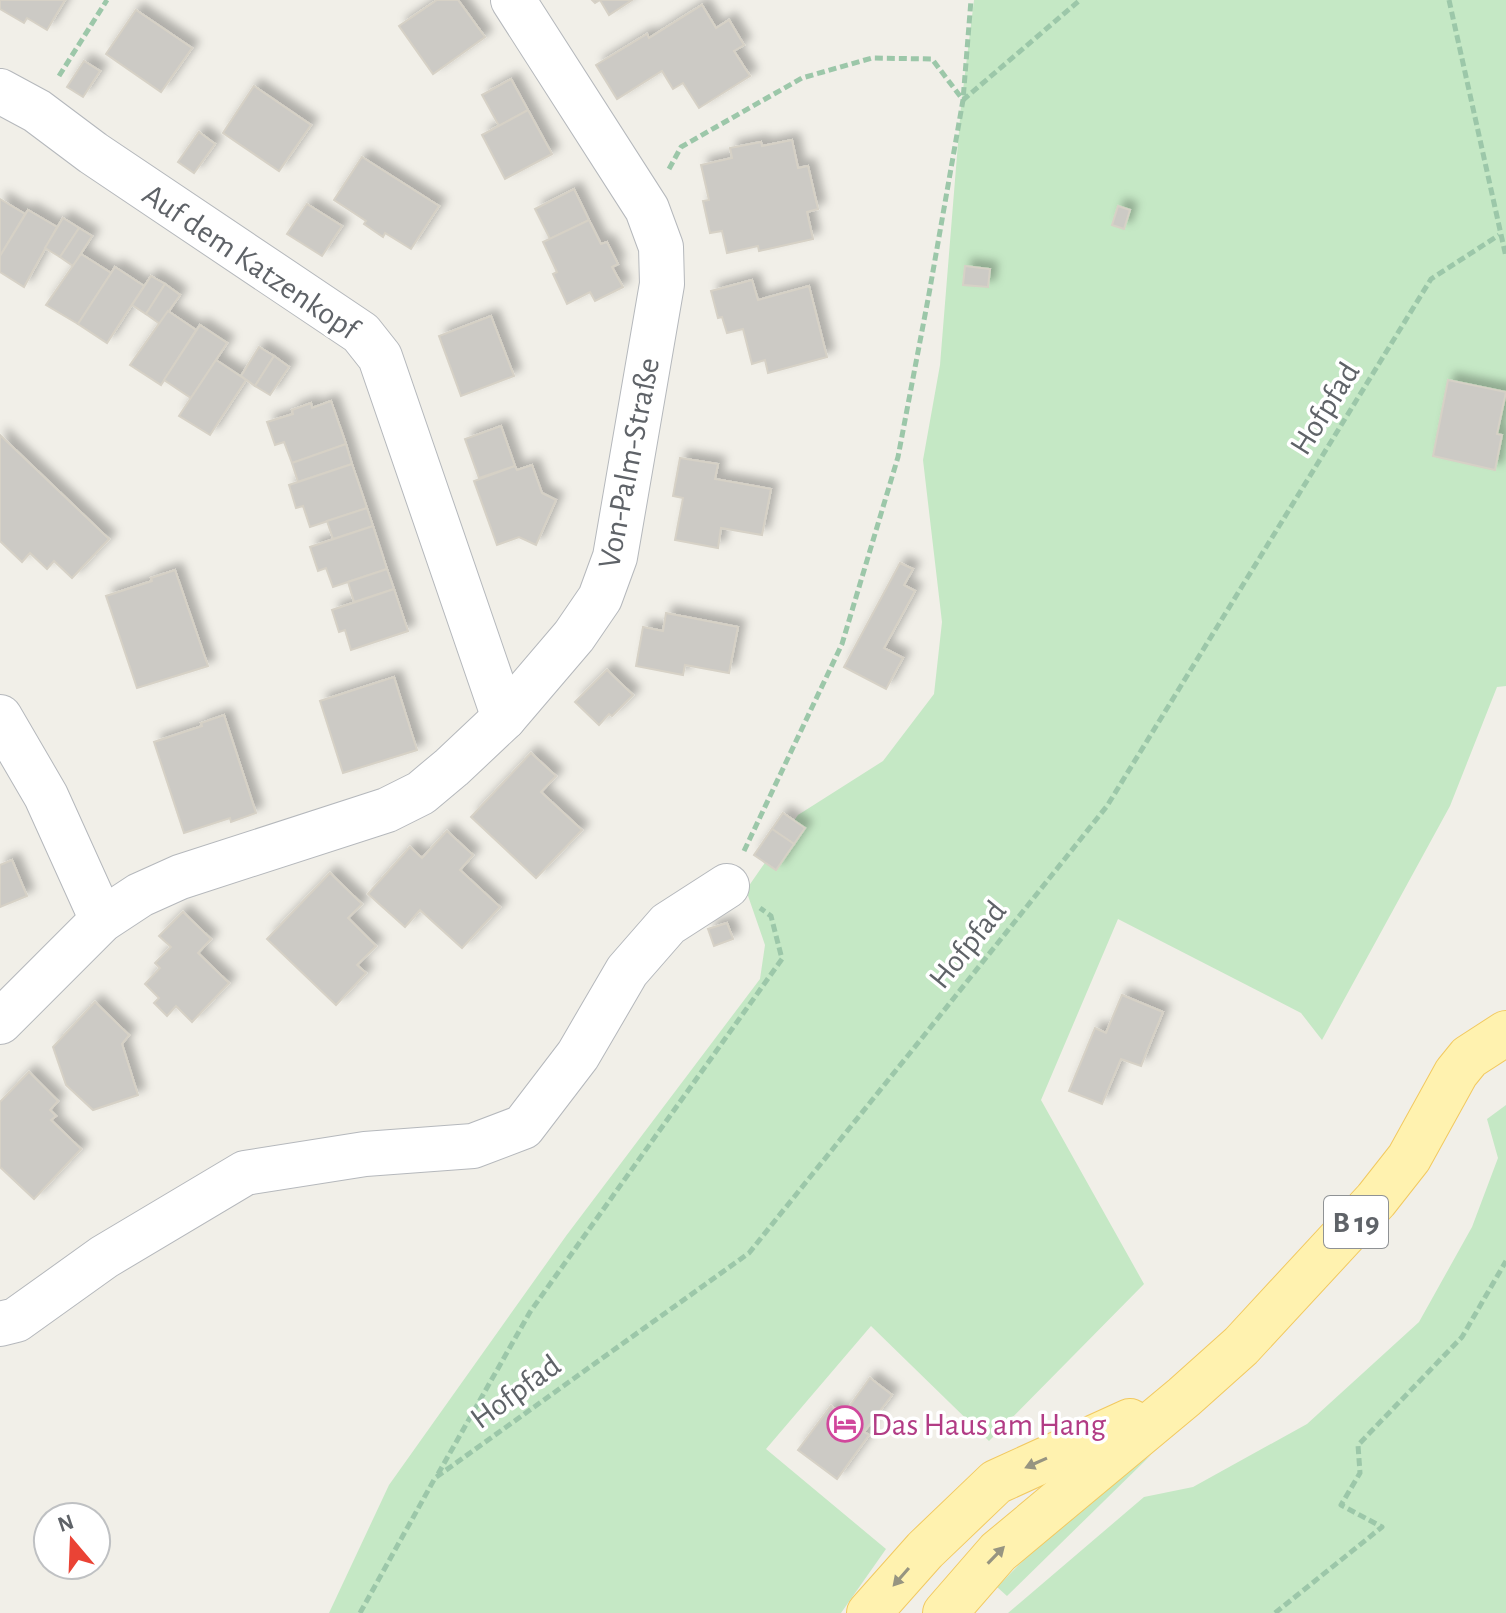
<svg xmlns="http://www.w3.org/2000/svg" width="1506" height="1613" viewBox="0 0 1506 1613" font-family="'Alegreya Sans',sans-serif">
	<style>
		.green { fill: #c5e8c5 }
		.building { fill: #cccac5; stroke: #d6d1c6; stroke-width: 2; filter: url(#shadow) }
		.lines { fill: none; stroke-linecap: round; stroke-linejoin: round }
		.minor-casing { stroke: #b5b8bc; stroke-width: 46 }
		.major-casing { stroke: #f2c960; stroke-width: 46 }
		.path { stroke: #9cc7a9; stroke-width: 5; stroke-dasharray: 8 4; stroke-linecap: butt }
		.minor { stroke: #fff; stroke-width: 44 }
		.major { stroke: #fff2af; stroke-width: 44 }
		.oneway { fill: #979581 }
		.labels { text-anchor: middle; stroke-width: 7; stroke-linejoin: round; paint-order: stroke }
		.shield { fill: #fff; stroke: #8f9295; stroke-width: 2 }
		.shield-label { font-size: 30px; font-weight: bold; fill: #5f6368 }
		.street-label { font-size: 32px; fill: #5f6368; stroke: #fff }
		.hotel-label { font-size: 32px; fill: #b23c85; stroke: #fff; text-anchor: start }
	</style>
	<defs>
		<filter id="shadow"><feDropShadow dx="7" dy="-7" stdDeviation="4" flood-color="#0004"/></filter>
	</defs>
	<rect width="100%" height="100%" fill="#f1efe8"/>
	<g class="green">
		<polygon points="974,0 1506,0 1506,686 1497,687 1450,806 1322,1040 1301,1013 1118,919 1041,1100 1144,1284 989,1441 871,1326 766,1449 886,1549 841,1613 329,1613 389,1485 566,1236 760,979 765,945 746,890 798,815 883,761 934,694 942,622 923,460 940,365 961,106"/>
		<polygon points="1506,1105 1506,1613 1008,1613 1144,1497 1193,1487 1307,1424 1419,1322 1472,1227 1498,1158 1487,1119"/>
		<polygon points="1151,1455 1007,1596 997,1587 1065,1518"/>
	</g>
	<g class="building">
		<polygon points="0,0 65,0 47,30 27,18 24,23 0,9"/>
		<polygon points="437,0 458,0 485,37 433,74 399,26"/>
		<polygon points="592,0 632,0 609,15 600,0 595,3"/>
		<polygon points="702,5 716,28 729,20 744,45 734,51 750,76 699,108 683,83 673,89 662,71 617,99 596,65 647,34 649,38"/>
		<polygon points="136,10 192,48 161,92 106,54"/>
		<polygon points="84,61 100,71 83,97 67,87"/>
		<polygon points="511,79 528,110 499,126 482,95"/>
		<polygon points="254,86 311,125 279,171 223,133"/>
		<polygon points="528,110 552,154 505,179 482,135"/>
		<polygon points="199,132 215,144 194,173 178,162"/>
		<polygon points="792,140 798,168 808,166 818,209 807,212 813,239 759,251 758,246 727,253 722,231 710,233 703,201 709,200 701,165 732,158 730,148 761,142 762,146"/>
		<polygon points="362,157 439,206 411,249 385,233 383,237 364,224 366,221 334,200"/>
		<polygon points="574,189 589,220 550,239 535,209"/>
		<polygon points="0,199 25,214 0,256"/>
		<polygon points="307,204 342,226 322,256 287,234"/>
		<polygon points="1118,206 1130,210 1124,229 1112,225"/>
		<polygon points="28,210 57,227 24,287 0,272 0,256"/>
		<polygon points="63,218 79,228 60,257 45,248"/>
		<polygon points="589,220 601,244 607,242 618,264 612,267 623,287 595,301 590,292 567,304 553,274 557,272 543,242"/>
		<polygon points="79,228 92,236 73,266 60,257"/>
		<polygon points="81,254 111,273 78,324 46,305"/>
		<polygon points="965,266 990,269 988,287 963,285"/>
		<polygon points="115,267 144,286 107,343 78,324"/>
		<polygon points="151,276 165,284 146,314 132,305"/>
		<polygon points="752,280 758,300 809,286 827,357 768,373 765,360 752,364 743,329 727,333 722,317 718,318 711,291"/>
		<polygon points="165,284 180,295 160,324 146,314"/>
		<polygon points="168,311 196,330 161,385 130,365"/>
		<polygon points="491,316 514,376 461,396 439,336"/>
		<polygon points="200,325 227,343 191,398 164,380"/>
		<polygon points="259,347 274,356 255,386 241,376"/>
		<polygon points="274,356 289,367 270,395 255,386"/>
		<polygon points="216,360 246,380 210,435 179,416"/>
		<polygon points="1448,380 1506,392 1497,434 1502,435 1495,470 1433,456"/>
		<polygon points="331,401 346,444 292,463 284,442 275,445 267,422 293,414 292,410 311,403 312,408"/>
		<polygon points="501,426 515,466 479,478 465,439"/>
		<polygon points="0,435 109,539 72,578 54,561 47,569 30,553 22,562 0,541"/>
		<polygon points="346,444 352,464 298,482 292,463"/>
		<polygon points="680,458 718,464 715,479 771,489 762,535 721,528 718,548 675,540 683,498 673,496"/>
		<polygon points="352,464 367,508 310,527 303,506 296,508 289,485"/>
		<polygon points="532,465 542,493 556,500 536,545 519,537 497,545 474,481 515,466 517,470"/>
		<polygon points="367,508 373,526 333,539 327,521"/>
		<polygon points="373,526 387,569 333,587 326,568 318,571 310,547"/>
		<polygon points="900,563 913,569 904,585 915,591 884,648 903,658 886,689 844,667"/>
		<polygon points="387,569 394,589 354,602 348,582"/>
		<polygon points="175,570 208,666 137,688 106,596 152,581 151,578"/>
		<polygon points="394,589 408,631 351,650 345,630 339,632 332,610"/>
		<polygon points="666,613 738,627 729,673 685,665 683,675 636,666 643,627 663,631"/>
		<polygon points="607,670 633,695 612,716 609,714 599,725 575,702"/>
		<polygon points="394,677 417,750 343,773 320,701"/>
		<polygon points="224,715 256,813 231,822 230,818 184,833 154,742 202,726 201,723"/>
		<polygon points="531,753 556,776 541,792 582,830 536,878 471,817"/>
		<polygon points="783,813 805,828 794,844 772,829"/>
		<polygon points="772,829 794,844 776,870 754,855"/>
		<polygon points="447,831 473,855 460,870 500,907 462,948 420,910 405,927 368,894 410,847 422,858"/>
		<polygon points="12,860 27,896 0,907 0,865"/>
		<polygon points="330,873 362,904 348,918 376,946 357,965 366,973 336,1005 267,939"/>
		<polygon points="183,912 211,939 198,953 229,983 192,1022 176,1006 167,1016 154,1003 159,998 145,984 160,968 155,963 171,947 159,936"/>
		<polygon points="727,923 733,939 714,946 708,929"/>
		<polygon points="1122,995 1163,1012 1141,1066 1121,1059 1102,1104 1069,1091 1095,1028 1106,1033"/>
		<polygon points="95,1002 129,1035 122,1044 138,1095 93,1110 66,1085 53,1047"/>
		<polygon points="29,1072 58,1101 50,1110 56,1116 51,1120 81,1149 34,1199 0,1167 0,1102"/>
		<polygon points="870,1378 892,1395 864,1432 869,1435 837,1479 798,1450 831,1406 843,1415"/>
	</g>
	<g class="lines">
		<defs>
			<g id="minor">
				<polyline points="0,91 37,111 93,153 361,333 380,357 504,718"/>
				<polyline points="0,717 46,796 102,920"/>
				<polyline points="0,1022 102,920 140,895 180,877 387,810 421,793 452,767 504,718 574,636 600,598 615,557 662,284 661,247 647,209 513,0"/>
				<polyline points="0,1324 16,1320 104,1257 245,1173 365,1154 473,1146 523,1127 578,1055 627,971 668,924 727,886"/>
			</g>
			<g id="major">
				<polyline points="869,1613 925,1550 996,1482 1130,1421"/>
				<polyline points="945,1613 998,1552 1184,1397 1241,1346 1376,1200 1409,1158 1456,1073 1469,1057 1506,1033"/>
			</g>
		</defs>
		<use href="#minor" class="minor-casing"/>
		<use href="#major" class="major-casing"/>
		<g class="path">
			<polyline points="1449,0 1506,257"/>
			<polyline points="59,76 107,0"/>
			<polyline points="669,169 681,147 802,78 872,58 932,59 963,100 1080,0"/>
			<polyline points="744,851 842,644 898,457 929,294 963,100 971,0"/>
			<polyline points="438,1474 530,1312 782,959 771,916 760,908"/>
			<polyline points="360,1613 435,1478 749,1253 922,1038 1107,806 1431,279 1499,235"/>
			<polyline points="1275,1613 1382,1527 1341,1505 1360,1473 1358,1445 1462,1337 1506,1261"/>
		</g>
		<use href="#minor" class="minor"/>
		<use href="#major" class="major"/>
	</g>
	<defs><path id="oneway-solid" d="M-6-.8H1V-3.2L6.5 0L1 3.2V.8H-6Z" transform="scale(2)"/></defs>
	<g class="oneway">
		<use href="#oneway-solid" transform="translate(1036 1463) rotate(156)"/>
		<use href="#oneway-solid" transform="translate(996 1555) rotate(-46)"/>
		<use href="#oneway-solid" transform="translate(901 1577) rotate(131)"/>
	</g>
	<defs>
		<symbol id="hotel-ring" viewBox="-11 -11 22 22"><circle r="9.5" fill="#fff" stroke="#d1479c" stroke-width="1.5"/><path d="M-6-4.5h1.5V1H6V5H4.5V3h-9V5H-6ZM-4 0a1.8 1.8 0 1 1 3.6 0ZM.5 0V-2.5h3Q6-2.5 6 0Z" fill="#d1479c"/></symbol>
	</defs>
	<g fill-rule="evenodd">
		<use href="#hotel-ring" x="825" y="1404" width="40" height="40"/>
	</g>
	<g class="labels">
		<rect class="shield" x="1324" y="1196" width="64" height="52" rx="6"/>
		<g class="shield-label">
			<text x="1356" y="1232">B 19</text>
		</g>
		<g class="street-label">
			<text transform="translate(251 261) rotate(34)" y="11">Auf dem Katzenkopf</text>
			<text transform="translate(1324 408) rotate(-58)" y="11">Hofpfad</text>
			<text transform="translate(628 463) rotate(-79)" y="11">Von-Palm-Straße</text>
			<text transform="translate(967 944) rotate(-51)" y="11">Hofpfad</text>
			<text transform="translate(515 1391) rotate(-36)" y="11">Hofpfad</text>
		</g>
		<g class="hotel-label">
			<text x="871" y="1435">Das Haus am Hang</text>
		</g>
	</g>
	<g transform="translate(72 1541) rotate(341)"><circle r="38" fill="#ffffff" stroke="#bfc1c3" stroke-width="2"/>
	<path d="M0-6L14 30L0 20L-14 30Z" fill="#ea4335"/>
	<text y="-12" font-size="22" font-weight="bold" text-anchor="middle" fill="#5f6368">N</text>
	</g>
</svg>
